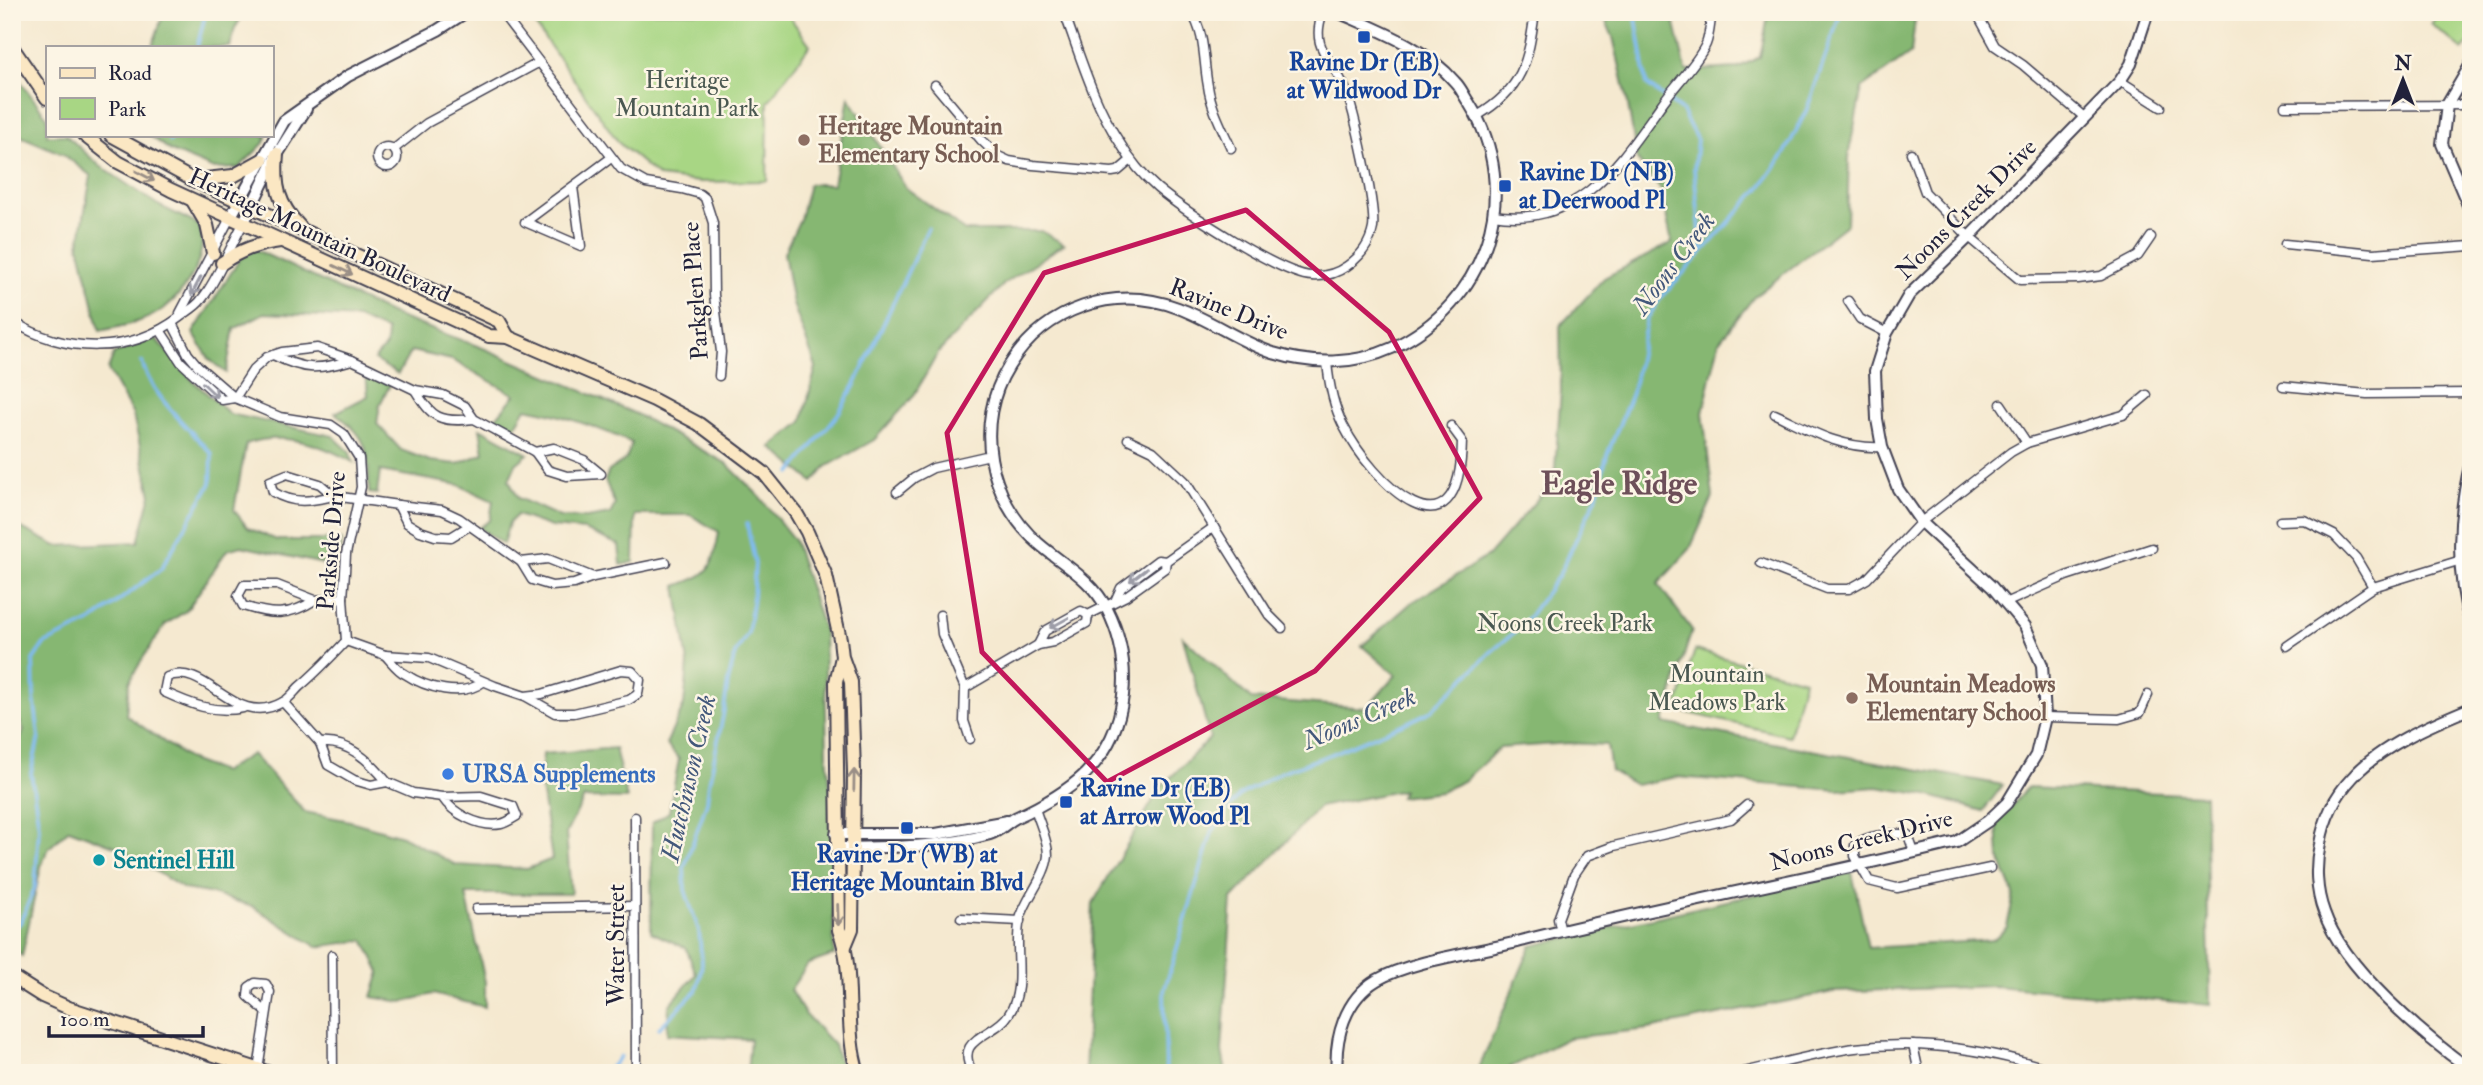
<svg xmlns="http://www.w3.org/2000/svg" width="2483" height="1085" viewBox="0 0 2483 1085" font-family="'IM FELL Double Pica',serif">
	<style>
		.green { fill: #a8d684; stroke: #657c60; stroke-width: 2 }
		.forest { fill: #86b772; stroke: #546c56; stroke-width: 2 }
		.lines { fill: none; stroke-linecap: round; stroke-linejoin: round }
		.stream { stroke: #80bbf2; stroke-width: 3.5 }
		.minor-casing { stroke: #424051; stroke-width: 11 }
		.tertiary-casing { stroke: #424051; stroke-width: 14 }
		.secondary-casing { stroke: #424051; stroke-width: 16 }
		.minor { stroke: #fff; stroke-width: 8 }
		.tertiary { stroke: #fff; stroke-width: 10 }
		.secondary { stroke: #fbe7c3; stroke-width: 12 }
		.oneway { stroke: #998e86 }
		.oneway2 { stroke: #9c9ca7 }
		.marked { fill: none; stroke: #c2185b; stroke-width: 5; stroke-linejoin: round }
		.transit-dot { fill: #1a4fb4; stroke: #fcf5e5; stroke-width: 2.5 }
		.education-dot { fill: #8d6e63; stroke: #fcf5e5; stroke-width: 2.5 }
		.shop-dot { fill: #3f7fe0; stroke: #fcf5e5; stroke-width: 2.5 }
		.culture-dot { fill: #0f9aa8; stroke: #fcf5e5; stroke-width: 2.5 }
		.labels { text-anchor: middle; stroke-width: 5; stroke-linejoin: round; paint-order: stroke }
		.transit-label { font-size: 24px; font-weight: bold; fill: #164399; stroke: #fcf5e5 }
		.park-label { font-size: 24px; fill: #4a5851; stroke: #fcf5e5 }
		.education-label { font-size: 24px; font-weight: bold; fill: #785e54; stroke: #fcf5e5; text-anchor: start }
		.street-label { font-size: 24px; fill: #22223b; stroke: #fcf5e5 }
		.shop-label { font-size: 24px; font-weight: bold; fill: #366cbe; stroke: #fcf5e5; text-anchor: start }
		.culture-label { font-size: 24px; font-weight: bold; fill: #0d838f; stroke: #fcf5e5; text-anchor: start }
		.water-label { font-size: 26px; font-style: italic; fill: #43587b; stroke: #fcf5e5 }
		.district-label { font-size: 32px; font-weight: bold; fill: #6d4f59; stroke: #fcf5e5 }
	</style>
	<rect width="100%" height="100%" fill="#fcf5e5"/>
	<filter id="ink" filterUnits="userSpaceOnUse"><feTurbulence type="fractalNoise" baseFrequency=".0143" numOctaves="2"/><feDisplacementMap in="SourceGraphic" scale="14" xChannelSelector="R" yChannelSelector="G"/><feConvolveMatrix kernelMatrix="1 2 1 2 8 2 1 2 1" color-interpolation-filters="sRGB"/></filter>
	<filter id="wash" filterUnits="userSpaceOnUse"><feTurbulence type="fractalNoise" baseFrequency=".00686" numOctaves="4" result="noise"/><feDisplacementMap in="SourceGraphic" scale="28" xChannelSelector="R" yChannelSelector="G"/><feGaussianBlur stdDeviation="1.57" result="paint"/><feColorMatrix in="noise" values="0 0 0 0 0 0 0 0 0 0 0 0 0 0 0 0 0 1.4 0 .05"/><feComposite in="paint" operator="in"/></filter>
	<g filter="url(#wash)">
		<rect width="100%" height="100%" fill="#f5e9d0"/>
		<g class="green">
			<polygon points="526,12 786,12 810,45 768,102 767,181 700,182 659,177 619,143"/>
			<polygon points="2440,12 2471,12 2471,41 2463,50 2431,24"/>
			<polygon points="1695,650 1804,680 1789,736 1676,710"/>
		</g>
		<g class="forest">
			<polygon points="164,12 245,12 235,28 230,47 152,47"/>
			<polygon points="1602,12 1672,12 1686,71 1737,68 1760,57 1769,12 1916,12 1911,53 1862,88 1849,152 1847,224 1754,297 1719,342 1703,413 1713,497 1690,549 1658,584 1692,630 1663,723 2003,785 1983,811 1927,795 1877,787 1838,790 1677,777 1635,785 1611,771 1607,745 1569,743 1500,748 1463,781 1441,792 1400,797 1403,790 1319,807 1232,899 1222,1051 1226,1073 1085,1073 1093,903 1160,788 1210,738 1183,637 1251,699 1367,708 1396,675 1362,646 1411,603 1488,556 1554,480 1561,391 1560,326 1604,278 1672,243 1661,190 1637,159 1627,98 1613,37"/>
			<path d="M 12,70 L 47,117 L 47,135 L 66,135 L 100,166 L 158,205 L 199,225 C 211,256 183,298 157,313 C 141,323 119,327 100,331 L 79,245 L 91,176 L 63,154 L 18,135 L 12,124 Z"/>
			<polygon points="849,97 906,188 965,231 1041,231 1064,244 1005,283 938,353 913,397 874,440 826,467 813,482 771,447 802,422 816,367 793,304 784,253 800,219 809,184 833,184"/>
			<polygon points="149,135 267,135 264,143 239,168 214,169 171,151"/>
			<path d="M 248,246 L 396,316 L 483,348 L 636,414 L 726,463 L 759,496 L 794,540 L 824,631 L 827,753 L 832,809 L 834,955 L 808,964 L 790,990 L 805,1014 L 834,1045 L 843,1073 L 747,1073 L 750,1039 L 667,1034 L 669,1006 L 696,974 L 686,948 L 651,932 L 652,823 L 669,812 L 679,759 L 666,744 L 684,705 L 688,664 L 676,586 C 713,573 712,569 719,532 L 690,515 L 635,515 L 634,562 L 621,565 L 619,545 L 585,530 L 551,527 L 517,515 L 509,523 L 503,544 L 479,528 L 490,520 L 493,501 L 459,485 L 380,471 L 377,494 L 369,493 C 368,452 371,439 335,413 L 368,396 L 366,372 L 390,385 L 380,404 L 377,424 L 401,450 L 430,461 L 457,464 L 484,453 L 480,428 L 528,454 L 516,464 L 509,480 L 518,498 L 560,517 L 587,518 L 610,514 L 615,505 L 605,480 L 609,471 L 626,459 L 632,443 C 597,427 564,415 526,408 L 512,432 L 494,420 L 515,395 L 452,360 L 411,351 L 398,374 L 374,360 L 386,346 L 387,331 L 357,318 L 264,313 L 234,329 L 226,373 L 210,360 L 193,333 Z"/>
			<path d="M 155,338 L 192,380 L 230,414 L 333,436 L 349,451 L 353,462 C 321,444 282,431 246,444 L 234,510 L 248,528 L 277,540 L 342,540 L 337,567 L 241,546 L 227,550 L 187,610 L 165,625 L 143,658 L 129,682 L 126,715 L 190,760 L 222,772 L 252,754 L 305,812 L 350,821 L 402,836 L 456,865 L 527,869 L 552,859 L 540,781 L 543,754 L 615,748 L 627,799 L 584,798 L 566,833 L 571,894 L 466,894 L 485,982 L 485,1007 L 433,994 L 402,1002 L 372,997 L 380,972 L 364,940 L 317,947 L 252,906 L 208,893 L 184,889 L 117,847 L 69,829 L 49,848 L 41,866 L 22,956 L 12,948 L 12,759 L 24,730 L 12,705 L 12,523 L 56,546 L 138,542 L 151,495 L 133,415 L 108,370 L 114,354 Z"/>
			<polygon points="2028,787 2205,795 2210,1005 1995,986 1833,992 1648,1029 1568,1038 1499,1073 1477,1073 1531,946 1852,872 1868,948 1993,940 2007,927 2014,894 1999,858 1997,823"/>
		</g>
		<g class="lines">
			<g class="stream">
				<polyline points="1635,12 1647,85 1681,110 1697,140 1694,169 1702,253"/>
				<polyline points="197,47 206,12"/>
				<polyline points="170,141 172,135"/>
				<polyline points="791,473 838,414 856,383 928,228"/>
				<path d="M 12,930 L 20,923 L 35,887 L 39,827 L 31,773 L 39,737 L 34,697 L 33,660 L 44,644 L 92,621 L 161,569 L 211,483 L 212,454 C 189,428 151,396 142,362"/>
				<polyline points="659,1028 696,991 700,977 702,963 699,931 685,890 684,868 707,802 709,783 723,716 728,682 735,654 748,633 753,596 755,563 747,524"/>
				<polyline points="606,1073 620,1056"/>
				<polyline points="1166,1073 1164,991 1212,832 1226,811 1240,795 1281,772 1324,757 1410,721 1431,711 1491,652 1522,626 1559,575 1596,498 1607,455 1632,393 1647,319 1660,299 1760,188 1785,153 1807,109 1841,12"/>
			</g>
		</g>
	</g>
	<g filter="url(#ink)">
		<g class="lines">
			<defs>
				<g id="minor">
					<polyline points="501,12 621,169 646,183 682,189 700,194 705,198 713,223 714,295 721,352 719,376"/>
					<path d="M 1064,12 C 1080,56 1094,104 1120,143 C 1130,160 1142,175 1157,188 C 1183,210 1281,275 1312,276 C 1325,277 1337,273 1347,266 C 1360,257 1370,244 1373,228 C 1376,206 1354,110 1345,88 C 1332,58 1309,49 1323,12"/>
					<path d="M 1191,12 C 1206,35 1203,61 1208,86 C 1211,108 1222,128 1231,148"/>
					<polyline points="1982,12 1980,19 1995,46 2023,65 2084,117"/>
					<polyline points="2120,81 2161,107"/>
					<polyline points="935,85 981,140 998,156 1009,161 1033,165 1112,172 1118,171 1131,160"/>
					<polyline points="2285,106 2471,105"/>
					<path d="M 1477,116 C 1523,89 1528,62 1535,12"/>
					<circle cx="387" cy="157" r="10"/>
					<polyline points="394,149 427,123 538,63"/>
					<polyline points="1911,153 1925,192 1969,237 2020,280 2078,279 2101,276 2138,256 2151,237"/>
					<polyline points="573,187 581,246 525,222 611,158"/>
					<path d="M 1493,215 C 1578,229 1618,165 1661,105 C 1674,86 1697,64 1706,44 C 1710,34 1710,22 1712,12"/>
					<polyline points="2285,244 2373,253 2471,246"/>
					<polyline points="1848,301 1860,319 1887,333"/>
					<polyline points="180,313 230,218"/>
					<path d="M 12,321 C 65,354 130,355 180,317 C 186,312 196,307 201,300 C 216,283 231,245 243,224"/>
					<path d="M 172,323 L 188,354 L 198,366 L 235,398 L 280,417 L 331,425 L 344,434 L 359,458 L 361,487 L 346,554 L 345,572 L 343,598 L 346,641 C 331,657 316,673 299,687 C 294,692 289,699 283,702 C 233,730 208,661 167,677 L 164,692 C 190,704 214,714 243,708"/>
					<polyline points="160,330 181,362 222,400 235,398"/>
					<polyline points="352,360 415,390"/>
					<path d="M 1327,362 C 1329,384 1333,405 1343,425 C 1373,484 1460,568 1462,441 L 1451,426"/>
					<polyline points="2283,386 2367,394 2471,393"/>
					<path d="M 235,398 L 253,370 L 267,357 L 282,352 L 317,348 L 352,360 C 319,370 305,371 273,355"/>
					<polyline points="2001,404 2027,443"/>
					<path d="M 1775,414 C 1811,431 1841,449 1882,447"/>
					<path d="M 474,419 C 440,423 432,418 415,390 L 443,395 L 465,406 L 474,419 L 535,452"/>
					<polyline points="1128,439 1153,451 1185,481 1269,615 1282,628"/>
					<polygon points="554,448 584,460 601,474 567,476 548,470 535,452"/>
					<polyline points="897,492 914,478 933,468 990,455"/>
					<path d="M 334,496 C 311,501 295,505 273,492 L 270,481 L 287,474 L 320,484 L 334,496 L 398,505"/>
					<polyline points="2280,521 2304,520 2334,535 2356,558 2373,587"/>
					<polyline points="469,526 451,537 435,536 420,531 407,523 398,505 442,510 459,518 521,562"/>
					<polyline points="1761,563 1827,589 1849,589 1867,579 1921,522 2011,452 2027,443 2123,415 2147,395"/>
					<polyline points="593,577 548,559 521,562 532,580 552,586 574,584 593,577 666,562"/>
					<polyline points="1116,599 1121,588 1158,560 1166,561"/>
					<path d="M 315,600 C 289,617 271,615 243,606 L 238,596 L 244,585 L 277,585 L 315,600 L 343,598"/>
					<polyline points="2005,603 2066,576 2152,548"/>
					<polyline points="940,615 942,634 965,688 964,721 970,739"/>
					<polyline points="346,641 385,655"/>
					<polyline points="1038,645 1045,631 1081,611 1088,615 1126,596 1165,568 1166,561 1214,527"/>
					<polyline points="2287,646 2373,587 2471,557"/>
					<path d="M 483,682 C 462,698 426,688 405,674 C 397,670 391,661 385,655 L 429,658 L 495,686 L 525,696 L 542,694 L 621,670 L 632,671 L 640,680 L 638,694 L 629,700 L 574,713 L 555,713 L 525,696"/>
					<polyline points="965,688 1038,645 1053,642 1087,623 1088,615"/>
					<polyline points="283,702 320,743"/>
					<polyline points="2045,717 2119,719 2140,713 2148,695"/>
					<path d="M 387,782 C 370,761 348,740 320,743 L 328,765 L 354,780 L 371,785 L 387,782 L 413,793 L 442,797 C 453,814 480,828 501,824 C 506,823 512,819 517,816 L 513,806 L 481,796 L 442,797"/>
					<polyline points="635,817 636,1073"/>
					<path d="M 1914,852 L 1908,835 C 1893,832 1866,835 1855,845 L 1855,856 L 1869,881 L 1897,888 L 1990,868"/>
					<polyline points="476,909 635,906"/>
					<polyline points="961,918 1020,921"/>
					<polyline points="1561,932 1558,919 1574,875 1587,856 1614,846 1731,819 1747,805"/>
					<polyline points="332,955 333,1073"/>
					<polyline points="1913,1045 1919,1073"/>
					<polyline points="12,1064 27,1073"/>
					<polyline points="2276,1067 2278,1073"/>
					<polyline points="258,1069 270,992 266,984 255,983 249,987 248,996 265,1011"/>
					<path d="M 973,1073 C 952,1037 995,1037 1009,1014 C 1027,987 1013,948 1020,919 C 1026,897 1046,877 1048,855 C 1048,839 1039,823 1035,808"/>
					<path d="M 1740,1073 C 1778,1064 1817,1053 1855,1048 C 1926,1039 1994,1050 2061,1073"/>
				</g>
				<g id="tertiary">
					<polyline points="2471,64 2447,105 2442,144 2471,212"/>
					<polyline points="230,218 284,121 348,76 438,30 466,12"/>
					<polyline points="243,224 275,158 306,109"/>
					<path d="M 2471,462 C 2458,514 2455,573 2471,624"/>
					<path d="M 2471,708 C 2432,724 2380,746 2352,778 C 2335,796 2324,819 2320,844 C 2315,866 2316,891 2324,912 C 2343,968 2424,1036 2471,1070"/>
					<polyline points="836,834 936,834 1007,821"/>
					<path d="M 837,848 C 888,847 940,848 990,834 C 1000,831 1007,822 1017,817 C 1041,806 1065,793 1085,774 C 1130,730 1134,663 1107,609 C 1092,579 1062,564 1038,543 C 988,499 973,423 1009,366 C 1045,308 1114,284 1178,308 C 1211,320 1240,342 1273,353 C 1312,365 1355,365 1392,348 C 1486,304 1525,192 1469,103 C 1464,96 1461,88 1455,82 C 1425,47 1380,31 1338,12"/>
					<path d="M 1337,1073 C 1334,1038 1345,999 1377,980 C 1412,960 1480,952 1521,941 C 1665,905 1812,878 1957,842 L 1988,821 L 2007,803 L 2036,755 L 2045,717 L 2042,665 L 2025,626 L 1992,587 L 1921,522 L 1898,489 L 1882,447 L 1877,419 L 1875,371 L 1887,333 L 1909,295 L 1969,237 L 2120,81 L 2131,64 L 2148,12"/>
				</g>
				<g id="secondary">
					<polyline points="12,47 47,98"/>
					<polyline points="84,135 118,162 171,190 489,336 508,337 654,400 699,424 764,473 796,513 807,532 826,576 840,639 842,657 851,682 854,772 852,929 845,946"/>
					<polyline points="111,135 193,180 499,321 508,337"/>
					<path d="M 277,154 C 274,186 278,204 300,227"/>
					<polyline points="197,180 233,176 262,160"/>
					<polyline points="193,201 207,225 213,253"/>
					<path d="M 222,263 C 241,250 257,244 280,241"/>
					<path d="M 842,657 L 836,682 L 839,930 C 856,973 843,1027 858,1073"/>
					<polyline points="12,977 42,996 69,1008 270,1073"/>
				</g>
			</defs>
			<use href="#minor" class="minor-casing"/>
			<use href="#tertiary" class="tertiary-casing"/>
			<use href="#secondary" class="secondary-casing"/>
			<use href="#minor" class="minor"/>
			<use href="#tertiary" class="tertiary"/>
			<use href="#secondary" class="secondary"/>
		</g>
		<defs><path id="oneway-shaft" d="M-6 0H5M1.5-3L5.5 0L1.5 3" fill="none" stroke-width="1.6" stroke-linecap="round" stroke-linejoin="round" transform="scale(1.75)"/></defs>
		<g class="oneway">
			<use href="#oneway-shaft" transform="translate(145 176) rotate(28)"/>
			<use href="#oneway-shaft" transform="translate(343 270) rotate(25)"/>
			<use href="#oneway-shaft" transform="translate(854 780) rotate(-89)"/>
			<use href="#oneway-shaft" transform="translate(838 915) rotate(88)"/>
		</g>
		<g class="oneway2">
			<use href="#oneway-shaft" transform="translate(196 286) rotate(118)"/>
			<use href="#oneway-shaft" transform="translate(210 390) rotate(44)"/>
			<use href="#oneway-shaft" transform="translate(1138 575) rotate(143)"/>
			<use href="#oneway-shaft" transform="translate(1059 623) rotate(151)"/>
		</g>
	</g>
	<path class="marked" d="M 1246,210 L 1389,332 L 1480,498 L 1315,671 L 1107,782 L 982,652 L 947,433 L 1044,273 Z"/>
	<g class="transit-dot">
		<rect x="1357" y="30" width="14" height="14" rx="3.5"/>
		<rect x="1498" y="179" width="14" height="14" rx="3.5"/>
		<rect x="1059" y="795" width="14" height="14" rx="3.5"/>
		<rect x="900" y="821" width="14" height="14" rx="3.5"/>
	</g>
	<g class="education-dot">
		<circle cx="804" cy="140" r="7"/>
		<circle cx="1852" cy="698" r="7"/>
	</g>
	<circle class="shop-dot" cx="448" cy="774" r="7"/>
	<circle class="culture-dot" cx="99" cy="860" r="7"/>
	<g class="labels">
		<g class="transit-label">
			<text x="1364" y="70">Ravine Dr (EB)<tspan x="1364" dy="28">at Wildwood Dr</tspan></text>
			<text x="1519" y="180" text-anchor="start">Ravine Dr (NB)<tspan x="1519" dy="28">at Deerwood Pl</tspan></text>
			<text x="1080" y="796" text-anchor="start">Ravine Dr (EB)<tspan x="1080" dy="28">at Arrow Wood Pl</tspan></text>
			<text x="907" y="862">Ravine Dr (WB) at<tspan x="907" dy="28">Heritage Mountain Blvd</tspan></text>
		</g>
		<g class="park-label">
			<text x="687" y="88">Heritage<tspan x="687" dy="28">Mountain Park</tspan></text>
			<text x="1565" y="631">Noons Creek Park</text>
			<text x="1717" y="682">Mountain<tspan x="1717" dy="28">Meadows Park</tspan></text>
		</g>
		<g class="education-label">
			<text x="818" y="134">Heritage Mountain<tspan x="818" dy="28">Elementary School</tspan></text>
			<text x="1866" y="692">Mountain Meadows<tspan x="1866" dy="28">Elementary School</tspan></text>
		</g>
		<g class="street-label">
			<text transform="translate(1966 209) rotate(-45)" y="8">Noons Creek Drive</text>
			<text transform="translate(320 235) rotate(25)" y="8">Heritage Mountain Boulevard</text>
			<text transform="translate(695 291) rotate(-94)" y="8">Parkglen Place</text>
			<text transform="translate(1229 309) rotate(22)" y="8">Ravine Drive</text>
			<text transform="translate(331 541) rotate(-85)" y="8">Parkside Drive</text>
			<text transform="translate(1861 840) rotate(-14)" y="8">Noons Creek Drive</text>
			<text transform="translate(616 945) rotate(-90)" y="8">Water Street</text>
		</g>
		<g class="shop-label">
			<text x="462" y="782">URSA Supplements</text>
		</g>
		<g class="culture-label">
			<text x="113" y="868">Sentinel Hill</text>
		</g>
		<g class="water-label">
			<text transform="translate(1673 263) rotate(-53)" y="9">Noons Creek</text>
			<text transform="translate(1359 718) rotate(-23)" y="9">Noons Creek</text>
			<text transform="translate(688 778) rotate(-77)" y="9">Hutchinson Creek</text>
		</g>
		<g class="district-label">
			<text x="1619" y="494">Eagle Ridge</text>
		</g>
	</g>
	<rect width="2483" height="1085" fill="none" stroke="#fcf5e5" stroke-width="42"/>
	<rect x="46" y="46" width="228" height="91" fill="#fcf5e5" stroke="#a5a1a1" stroke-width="2"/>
	<rect x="60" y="68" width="35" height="10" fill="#fbe7c3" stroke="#a5a1a1" stroke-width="2"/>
	<text x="108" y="80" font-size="21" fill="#22223b">Road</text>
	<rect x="60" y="98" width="35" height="21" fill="#a8d684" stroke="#a5a1a1" stroke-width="2"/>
	<text x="108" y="116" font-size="21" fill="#22223b">Park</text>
	<g transform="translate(2403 80)" stroke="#fcf5e5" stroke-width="5" paint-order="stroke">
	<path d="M0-5L12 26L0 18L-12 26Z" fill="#22223b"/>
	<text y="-10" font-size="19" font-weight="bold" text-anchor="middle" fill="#22223b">N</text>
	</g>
	<path d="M49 1026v10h154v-10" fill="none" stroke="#22223b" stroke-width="3.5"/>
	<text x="60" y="1026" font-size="21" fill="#22223b" stroke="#fcf5e5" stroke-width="5" paint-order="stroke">100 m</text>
</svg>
